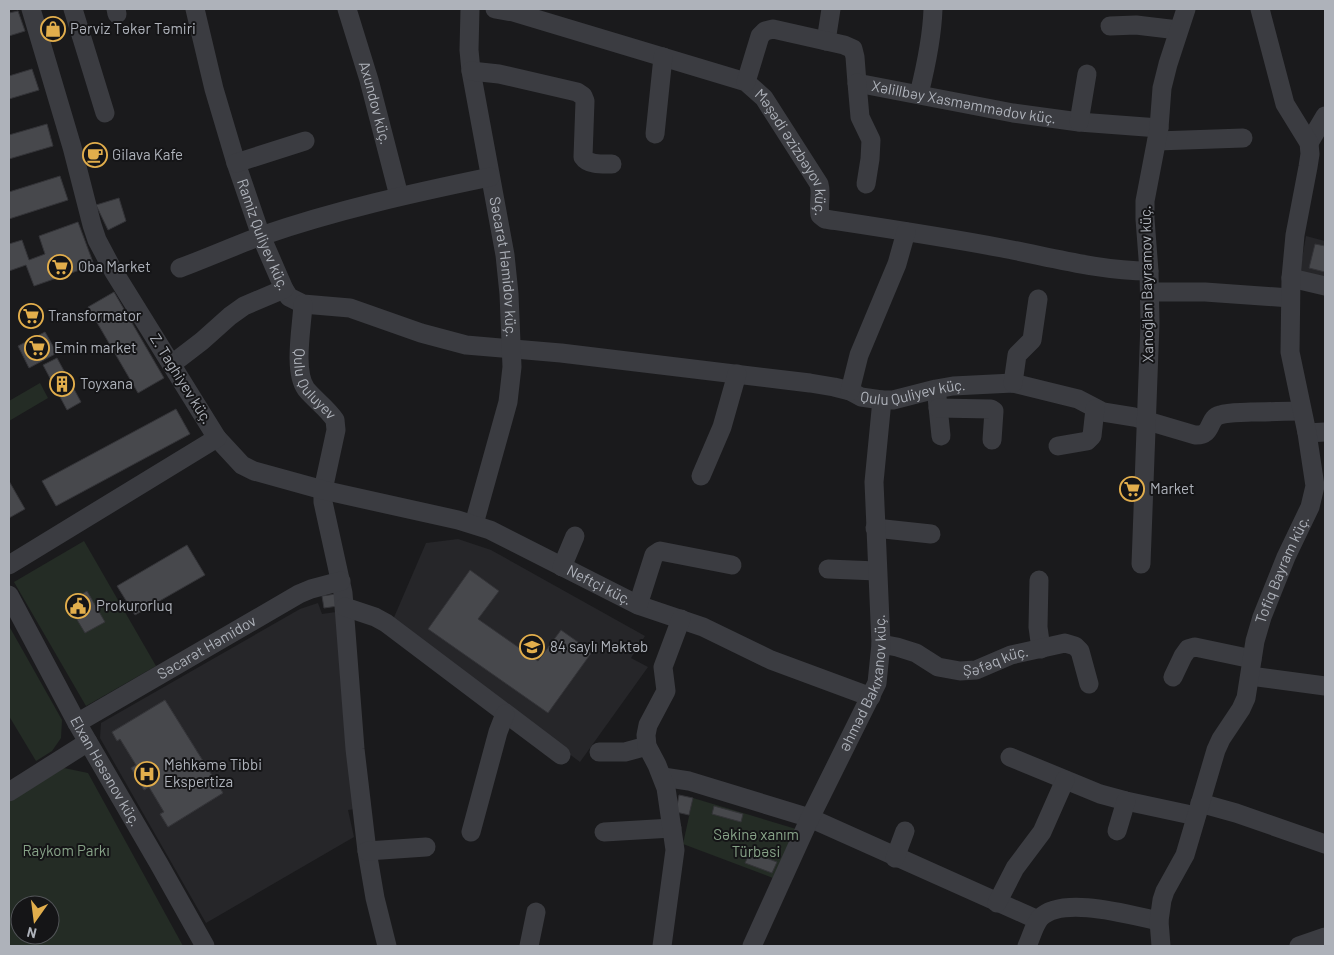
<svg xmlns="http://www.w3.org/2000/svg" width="1334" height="955" viewBox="0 0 1334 955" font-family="Barlow,sans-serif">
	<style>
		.built { fill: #262629 }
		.green { fill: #242c25; fill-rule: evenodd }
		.building { fill: #47484c; stroke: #343438; fill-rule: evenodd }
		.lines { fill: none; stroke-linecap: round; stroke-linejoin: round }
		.minor { stroke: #3b3c41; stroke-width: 19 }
		.labels { text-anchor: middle; stroke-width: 4; stroke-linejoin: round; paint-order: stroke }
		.poi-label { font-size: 15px; fill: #aeb2ba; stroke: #151517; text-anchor: start }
		.street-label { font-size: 15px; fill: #aeb2ba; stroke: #151517 }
		.park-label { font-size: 15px; fill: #87a388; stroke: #151517 }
	</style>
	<rect width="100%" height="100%" fill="#1a1a1c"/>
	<g class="built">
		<polygon points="1306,236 1325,241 1325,282 1299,276"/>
		<polygon points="458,539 491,550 645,636 631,658 648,667 580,762 392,622 426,543"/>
		<polygon points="318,603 322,614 336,612 355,809 348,810 354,837 206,923 100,738 101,723 300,609"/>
	</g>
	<g class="green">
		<polygon points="40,383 48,398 9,421 9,401"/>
		<polygon points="84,541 156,666 86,706 14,582"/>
		<polygon points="9,626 62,720 61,738 52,751 36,761 9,716"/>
		<path d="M 64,768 L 88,773 L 183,946 L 9,946 L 9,802 ZM 20,905 L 50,905 L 50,935 L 20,935 Z"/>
		<polygon points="693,798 796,829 773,878 683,844"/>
	</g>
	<g class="building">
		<polygon points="18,11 25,31 9,36 9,13"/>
		<polygon points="32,69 39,90 9,99 9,76"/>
		<polygon points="47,124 53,146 9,159 9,135"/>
		<polygon points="60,176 68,200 9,219 9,192"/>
		<polygon points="119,198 126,221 108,230 96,205"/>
		<polygon points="78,222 94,265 34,286 26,265 9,271 9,244 22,240 29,260 45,254 39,236"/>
		<polygon points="1315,244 1325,246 1325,272 1309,268"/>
		<polygon points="114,292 164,378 138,393 88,307"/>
		<polygon points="35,304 43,320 27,327 20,311"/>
		<polygon points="45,332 57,353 29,368 18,346"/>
		<polygon points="57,358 81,402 67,410 43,365"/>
		<polygon points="176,409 190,434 56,506 42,481"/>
		<polygon points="9,481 25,509 9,518"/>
		<polygon points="187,545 205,575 135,615 117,586"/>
		<polygon points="470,570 499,591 478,619 538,661 561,630 592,652 548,713 428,629"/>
		<polygon points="87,591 105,622 85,633 67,603"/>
		<polygon points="336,594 338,606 324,608 322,596"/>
		<path d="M 165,700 L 223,793 L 168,827 L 160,814 L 164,812 L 149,787 L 144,790 L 131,768 L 136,765 L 120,739 L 117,741 L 112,732 ZM 163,724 L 199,784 L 176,797 L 140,738 Z"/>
		<polygon points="165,700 223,793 168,827 160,814 164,812 149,787 144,790 131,768 136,765 120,739 117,741 112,732"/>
		<polygon points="679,795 693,798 689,815 676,812"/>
		<polygon points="714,806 743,814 741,822 712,814"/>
		<polygon points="750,852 777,862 772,873 745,863"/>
	</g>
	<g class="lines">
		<g class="minor">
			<polyline points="73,9 105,113"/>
			<polyline points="116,9 117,14"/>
			<path id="s1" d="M 195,9 L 214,89 L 236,163 L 261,236 L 284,289 L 289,297 L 303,304 L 350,308 L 421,333 L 466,345 L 561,353 L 810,383 L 834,387 L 850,391 L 861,397 L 882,400 L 893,400 L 936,389 L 953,386 L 1013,383 L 1078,399 L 1103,412 L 1134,417 L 1195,435 C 1214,436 1207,418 1220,415 C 1230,412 1241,413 1251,412 C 1268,412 1285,411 1302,411"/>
			<path id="s2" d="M 347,9 L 369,80 L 399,196"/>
			<path id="s3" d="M 470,9 L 469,50 L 471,71 L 505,255 L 509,294 L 512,367 L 508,402 L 474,524"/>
			<path id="s4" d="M 495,9 L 513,12 L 746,82 L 764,98 L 819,184 C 822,194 818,204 820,215 L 825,219 C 884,228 944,237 1002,248 C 1050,257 1100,271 1149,271"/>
			<polyline points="1110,26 1136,25 1178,30"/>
			<polyline points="826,41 831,9"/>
			<path d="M 471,71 L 499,74 L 577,92 L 583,96 L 585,101 L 583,157 C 588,165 602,164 612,164"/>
			<path id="s5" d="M 746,82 L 760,36 L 765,31 L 773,29 L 844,45 L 853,49 L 855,57 L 857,83 L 1013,113 L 1079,122 L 1159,128"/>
			<polyline points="857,83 860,117 871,140 870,159 866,184"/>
			<path d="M 919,94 C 926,66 932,39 933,9"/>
			<polyline points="1079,122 1087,74"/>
			<polyline points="655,134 663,57"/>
			<polyline points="1157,141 1243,138"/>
			<polyline points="1309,143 1325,116"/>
			<polyline points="236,163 305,141"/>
			<path d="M 180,268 C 207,258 234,246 261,236 C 336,210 413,193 490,177"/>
			<polyline points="1291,278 1325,286"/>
			<polyline points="1150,292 1205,292 1290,298"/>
			<path id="s6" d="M 303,304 C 302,326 293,371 306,389 C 315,400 327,408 335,420 L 336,430 L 323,490 L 323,502 L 343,593 L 355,749 L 367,851 L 375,898 L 387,946"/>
			<polyline points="172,364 202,341 230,316 244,306 284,289"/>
			<polyline points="1013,383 1017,355 1032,340 1038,299"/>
			<polyline points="850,391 859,355 897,264 906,232"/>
			<polyline points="937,397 941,436"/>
			<polyline points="938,408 991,409 994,411 992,440"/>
			<polyline points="1307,433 1325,432"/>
			<path id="s7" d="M 217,438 L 242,465 L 254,471 L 323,490 L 458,520 L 490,530 L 638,605 L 703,627 L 771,660 L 871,697"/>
			<polyline points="1058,446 1087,441 1092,436 1095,409"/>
			<polyline points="701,476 722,427 737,374"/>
			<polyline points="875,528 931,534"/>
			<polyline points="1141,564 1150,323 1149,271 1145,219 1145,201 1159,128 1162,88 1168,64 1186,9"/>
			<polyline points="9,565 217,438 114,272 97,240 92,225 72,147 31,9"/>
			<polyline points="562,567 575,536"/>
			<polyline points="828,569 877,571"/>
			<polyline points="1039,580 1038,627 1041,649"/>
			<path id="s8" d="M 9,595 L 77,723 L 159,864 L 205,946"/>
			<polyline points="638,605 654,555 660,551 732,565"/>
			<polyline points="345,607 375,617 386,623 561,755"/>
			<path id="s9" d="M 881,644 L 897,647 L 916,653 L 938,667 L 960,671 L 976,670 L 1011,655 L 1065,643 L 1075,646 L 1080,651 L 1089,684"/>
			<polyline points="1250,676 1325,686"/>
			<polyline points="1173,677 1183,656 1188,649 1195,647 1252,659"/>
			<path id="s10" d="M 77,723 L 299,594 L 311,589 L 341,581"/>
			<polyline points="599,752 625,752 647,746"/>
			<polyline points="1010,757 1100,794 1126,801 1196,816"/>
			<polyline points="663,777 689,781 810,818 1038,920"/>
			<polyline points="9,792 88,742"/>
			<polyline points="1200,803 1236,813 1325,844"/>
			<polyline points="1117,831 1126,801"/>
			<polyline points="471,832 498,732 505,714"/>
			<polyline points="604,832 672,828"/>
			<polyline points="367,851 426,847"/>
			<polyline points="895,858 905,831"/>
			<polyline points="997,903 1015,868 1042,832 1065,780"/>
			<polyline points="529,946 536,912"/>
			<polyline points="662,946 675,850 666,788 657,765 647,746 646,735 648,725 666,691 663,667 681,619"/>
			<path id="s11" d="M 752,946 L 810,818 L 877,683 L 881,644 L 874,482 L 882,400"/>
			<path d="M 1027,946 C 1031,938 1034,925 1040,918 C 1062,895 1130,915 1159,921"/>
			<path id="s12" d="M 1161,946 L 1159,921 L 1162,900 L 1165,891 L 1185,855 L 1216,750 L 1221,739 L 1241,709 L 1246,698 L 1255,641 L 1262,617 L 1286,557 L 1310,507 L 1315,486 L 1307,433 L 1290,352 L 1291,278 L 1295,235 L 1308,167 L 1310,154 L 1309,143 L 1285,104 L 1260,9"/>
			<polyline points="1299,946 1325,937"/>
		</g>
	</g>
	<defs>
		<symbol id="shop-ring" viewBox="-11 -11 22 22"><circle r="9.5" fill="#151517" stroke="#e2ae4c" stroke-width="1.5"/><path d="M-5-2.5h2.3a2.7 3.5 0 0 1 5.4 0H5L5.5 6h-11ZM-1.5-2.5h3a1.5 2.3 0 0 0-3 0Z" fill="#e2ae4c"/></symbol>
		<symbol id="cafe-ring" viewBox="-11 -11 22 22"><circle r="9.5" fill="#151517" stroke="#e2ae4c" stroke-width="1.5"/><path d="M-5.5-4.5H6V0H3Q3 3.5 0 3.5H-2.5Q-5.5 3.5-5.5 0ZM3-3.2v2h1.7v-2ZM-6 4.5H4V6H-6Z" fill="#e2ae4c"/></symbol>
		<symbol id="supermarket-ring" viewBox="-11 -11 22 22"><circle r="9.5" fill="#151517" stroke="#e2ae4c" stroke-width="1.5"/><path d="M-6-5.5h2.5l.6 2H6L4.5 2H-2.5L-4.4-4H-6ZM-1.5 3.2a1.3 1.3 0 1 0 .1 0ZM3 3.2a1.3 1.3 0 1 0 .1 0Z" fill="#e2ae4c"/></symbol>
		<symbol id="building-ring" viewBox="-11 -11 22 22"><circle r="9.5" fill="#151517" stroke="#e2ae4c" stroke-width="1.5"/><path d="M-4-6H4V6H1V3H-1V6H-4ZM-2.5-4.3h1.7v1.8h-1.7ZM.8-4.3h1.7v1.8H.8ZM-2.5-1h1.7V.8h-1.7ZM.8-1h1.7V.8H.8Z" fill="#e2ae4c"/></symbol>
		<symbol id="civic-ring" viewBox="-11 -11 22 22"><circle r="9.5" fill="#151517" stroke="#e2ae4c" stroke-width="1.5"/><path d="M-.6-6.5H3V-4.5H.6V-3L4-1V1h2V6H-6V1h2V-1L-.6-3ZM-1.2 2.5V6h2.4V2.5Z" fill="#e2ae4c"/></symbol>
		<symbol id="school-ring" viewBox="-11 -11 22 22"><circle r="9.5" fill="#151517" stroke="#e2ae4c" stroke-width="1.5"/><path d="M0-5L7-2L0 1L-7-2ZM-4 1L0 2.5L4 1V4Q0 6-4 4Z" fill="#e2ae4c"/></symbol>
		<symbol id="hospital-ring" viewBox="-11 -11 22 22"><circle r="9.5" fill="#151517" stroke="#e2ae4c" stroke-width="1.5"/><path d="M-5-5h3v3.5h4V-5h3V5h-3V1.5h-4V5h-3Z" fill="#e2ae4c"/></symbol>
	</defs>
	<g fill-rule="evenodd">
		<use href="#shop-ring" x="39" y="15" width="28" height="28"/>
		<use href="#cafe-ring" x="81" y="141" width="28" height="28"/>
		<use href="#supermarket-ring" x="46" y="253" width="28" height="28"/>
		<use href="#supermarket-ring" x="17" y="302" width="28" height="28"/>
		<use href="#supermarket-ring" x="23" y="334" width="28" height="28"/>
		<use href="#building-ring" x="48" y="370" width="28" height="28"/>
		<use href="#supermarket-ring" x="1118" y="475" width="28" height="28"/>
		<use href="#civic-ring" x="64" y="592" width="28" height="28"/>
		<use href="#school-ring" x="518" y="633" width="28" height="28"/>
		<use href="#hospital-ring" x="133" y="760" width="28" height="28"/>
	</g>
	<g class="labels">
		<g class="poi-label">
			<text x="70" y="34">Pərviz Təkər Təmiri</text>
			<text x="112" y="160">Gilava Kafe</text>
			<text x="78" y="272">Oba Market</text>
			<text x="48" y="321">Transformator</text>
			<text x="54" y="353">Emin market</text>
			<text x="80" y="389">Toyxana</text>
			<text x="1150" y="494">Market</text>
			<text x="96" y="611">Prokurorluq</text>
			<text x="550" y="652">84 saylı Məktəb</text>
			<text x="164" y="770">Məhkəmə Tibbi<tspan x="164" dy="17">Ekspertiza</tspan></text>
		</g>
		<g class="street-label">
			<text dy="5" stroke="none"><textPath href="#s2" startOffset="98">Axundov küç.</textPath></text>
			<text dy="5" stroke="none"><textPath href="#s5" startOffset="289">Xəlillbəy Xasməmmədov küç.</textPath></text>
			<text dy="5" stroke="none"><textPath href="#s4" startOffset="348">Məşədi Əzizbəyov küç.</textPath></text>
			<text dy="5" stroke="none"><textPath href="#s1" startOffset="236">Ramiz Quliyev küç.</textPath></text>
			<text dy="5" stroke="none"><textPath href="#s3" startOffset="261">Səcarət Həmidov küç.</textPath></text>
			<text transform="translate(1147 284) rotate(-91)" y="5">Xanoğlan Bayramov küç.</text>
			<text transform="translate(181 379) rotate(58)" y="5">Z. Taghiyev küç.</text>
			<text dy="5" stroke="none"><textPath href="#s6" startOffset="85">Qulu Quluyev</textPath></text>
			<text dy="5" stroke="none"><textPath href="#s1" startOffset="941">Qulu Quliyev küç.</textPath></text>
			<text dy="5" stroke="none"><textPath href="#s12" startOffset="401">Tofiq Bayram küç.</textPath></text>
			<text dy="5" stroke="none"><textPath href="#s7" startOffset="416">Neftçi küç.</textPath></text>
			<text dy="5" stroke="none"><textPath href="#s10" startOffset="150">Səcarət Həmidov</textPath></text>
			<text dy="5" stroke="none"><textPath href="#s9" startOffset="122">Şəfəq küç.</textPath></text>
			<text dy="5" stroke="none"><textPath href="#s11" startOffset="288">Əhməd Bakıxanov küç.</textPath></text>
			<text dy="5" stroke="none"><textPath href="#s8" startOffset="201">Elxan Həsənov küç.</textPath></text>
		</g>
		<g class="park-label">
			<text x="756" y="840">Səkinə xanım<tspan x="756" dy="17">Türbəsi</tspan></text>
			<text x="66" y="856">Raykom Parkı</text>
		</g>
	</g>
	<rect width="1334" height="955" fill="none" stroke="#aeb2ba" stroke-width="20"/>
	<g transform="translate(35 920) rotate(194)"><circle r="24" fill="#151517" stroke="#525458"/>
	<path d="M0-4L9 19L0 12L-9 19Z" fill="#e2ae4c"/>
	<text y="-8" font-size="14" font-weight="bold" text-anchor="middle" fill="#aeb2ba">N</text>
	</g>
</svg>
